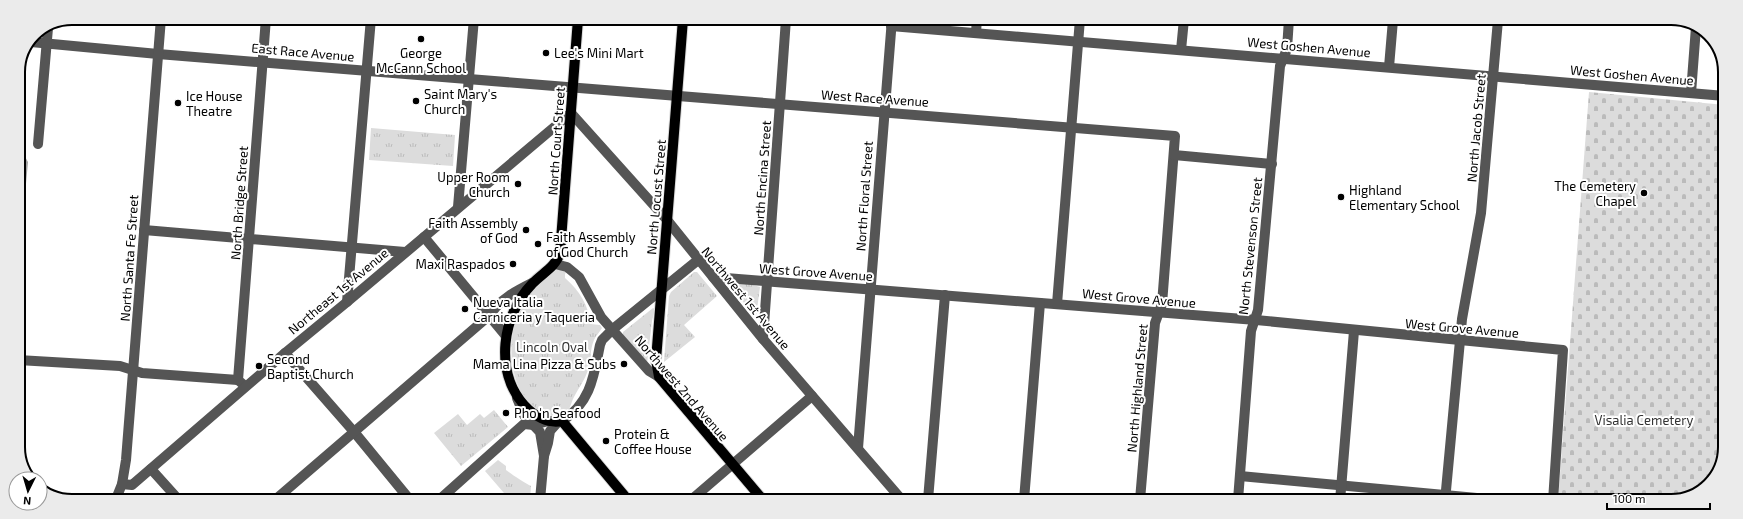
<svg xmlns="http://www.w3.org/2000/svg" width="1743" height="519" viewBox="0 0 1743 519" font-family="'Exo 2',sans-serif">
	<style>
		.grass { fill: url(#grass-tufts) }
		.cemetery { fill: url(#cemetery-stones) }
		.water { fill: #a3a3a3 }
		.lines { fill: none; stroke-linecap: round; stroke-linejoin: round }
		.major-casing { stroke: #dbdbdb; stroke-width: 12 }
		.minor { stroke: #555; stroke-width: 10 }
		.major { stroke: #000; stroke-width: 10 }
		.poi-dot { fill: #000; stroke: #fff; stroke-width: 1.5 }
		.labels { text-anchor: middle; stroke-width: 4; stroke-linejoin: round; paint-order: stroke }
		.street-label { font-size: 13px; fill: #000; stroke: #fff }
		.poi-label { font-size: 13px; fill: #000; stroke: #fff; text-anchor: start }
		.park-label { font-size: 13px; fill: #333; stroke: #fff }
		.rim { fill: none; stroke: #000; stroke-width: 2 }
	</style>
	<defs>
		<pattern id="grass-tufts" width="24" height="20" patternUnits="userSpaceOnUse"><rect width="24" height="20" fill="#dcdcdc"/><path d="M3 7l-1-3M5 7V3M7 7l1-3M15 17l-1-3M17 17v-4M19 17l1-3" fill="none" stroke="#bbb"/></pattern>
		<pattern id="cemetery-stones" width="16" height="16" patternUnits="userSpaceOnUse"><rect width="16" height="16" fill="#dcdcdc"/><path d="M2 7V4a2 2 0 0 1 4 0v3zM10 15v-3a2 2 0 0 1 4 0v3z" fill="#bbb"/></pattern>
	</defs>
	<rect width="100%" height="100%" fill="#fff"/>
	<g class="grass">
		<polygon points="371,128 455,135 453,166 369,160"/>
		<path d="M 558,269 L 567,271 L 565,274 L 565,278 C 580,291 588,305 591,324 L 600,325 L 602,328 C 600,332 596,335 594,340 C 590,349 591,360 588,370 C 585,380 579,387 574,397 C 571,402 571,408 566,413 C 560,419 551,417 544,414 C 508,397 505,341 520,308 C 528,293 543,278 558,269 Z"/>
		<polygon points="694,272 697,272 717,296 684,325 695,337 664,362 669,296 671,292"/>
		<polygon points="730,280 740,281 760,287 756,317 727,283"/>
		<polygon points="653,308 655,309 652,321 647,364 623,335 623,332"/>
		<polygon points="494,410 508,427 461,466 434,433 458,414 467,425 480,414 484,418"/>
		<path d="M 498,460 L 506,466 L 506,470 C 511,474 526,484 531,486 L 530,500 L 510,500 L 485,471 Z"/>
	</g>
	<polygon class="cemetery" points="1589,92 1725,105 1723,461 1704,490 1671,501 1558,501"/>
	<polygon class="water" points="18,152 24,155 28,162 18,269"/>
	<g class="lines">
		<defs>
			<g id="major">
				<path d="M 578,19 L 560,253 C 555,268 542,273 532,284 C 502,315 494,371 524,405 C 534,416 548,424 562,421 L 628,500"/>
				<polyline points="683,19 656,360 659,377 763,500"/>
			</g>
		</defs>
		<use href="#major" class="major-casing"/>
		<g class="minor">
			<polyline points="891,26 1725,96"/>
			<polyline points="976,32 977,19"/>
			<polyline points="31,42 158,54 1175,136 1162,304 1155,323 1140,500"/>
			<polyline points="1181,50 1184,19"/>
			<polyline points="1389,67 1393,20"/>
			<polyline points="1691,93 1696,27"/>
			<polyline points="38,144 48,28"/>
			<polyline points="1174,155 1272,164"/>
			<polyline points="458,207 474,18"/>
			<polyline points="144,230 405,252"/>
			<polyline points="424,237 506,336"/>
			<polyline points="555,264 567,267 579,277 601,317 649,371 659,377"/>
			<polyline points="713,277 1256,320 1563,350 1553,501"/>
			<polyline points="347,302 371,18"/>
			<polyline points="1057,304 1080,19"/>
			<polyline points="763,339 786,19"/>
			<polyline points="285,353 355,433 410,500"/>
			<polyline points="18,360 120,366 142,373 238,380"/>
			<polyline points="245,386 238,380 266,18"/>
			<polyline points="517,398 524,415 540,432 544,456"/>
			<path d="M 562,421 C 591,403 594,375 600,345 L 602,340 L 613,329 L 698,260"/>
			<polyline points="858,448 892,19"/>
			<polyline points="151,469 178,499"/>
			<polyline points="1240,476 1509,501"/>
			<polyline points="122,484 132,485 285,353 347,302 571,113 667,220 763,339 902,500"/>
			<polyline points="116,499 122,484 126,460 161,18"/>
			<path d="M 276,499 L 490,315 C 500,299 516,291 532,283"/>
			<polyline points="439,500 524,424 534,425 548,421"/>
			<polyline points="540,500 544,456 548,443 550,431 558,422"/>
			<polyline points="691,500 812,396"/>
			<polyline points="928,500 945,295"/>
			<polyline points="1024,500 1040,303"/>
			<polyline points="1238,500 1251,331 1258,310 1280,66 1287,49 1289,19"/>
			<polyline points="1340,501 1354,331"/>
			<polyline points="1445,501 1462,319 1481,213 1498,20"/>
		</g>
		<use href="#major" class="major"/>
	</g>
	<g class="poi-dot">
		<circle cx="421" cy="39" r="4"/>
		<circle cx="546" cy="53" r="4"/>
		<circle cx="416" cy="101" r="4"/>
		<circle cx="178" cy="103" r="4"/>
		<circle cx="518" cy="184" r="4"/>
		<circle cx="1644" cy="193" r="4"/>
		<circle cx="1341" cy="197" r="4"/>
		<circle cx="526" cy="230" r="4"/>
		<circle cx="538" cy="244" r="4"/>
		<circle cx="513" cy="264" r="4"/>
		<circle cx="465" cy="309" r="4"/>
		<circle cx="624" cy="364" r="4"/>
		<circle cx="259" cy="366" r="4"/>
		<circle cx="506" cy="413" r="4"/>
		<circle cx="606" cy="441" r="4"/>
	</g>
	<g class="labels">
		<g class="street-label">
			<text transform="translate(1309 47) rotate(5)" y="5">West Goshen Avenue</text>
			<text transform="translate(303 52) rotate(5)" y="5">East Race Avenue</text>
			<text transform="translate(1632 75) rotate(5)" y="5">West Goshen Avenue</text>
			<text transform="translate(875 98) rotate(4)" y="5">West Race Avenue</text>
			<text transform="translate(1476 128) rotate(-85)" y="5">North Jacob Street</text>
			<text transform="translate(556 141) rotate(-86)" y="5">North Court Street</text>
			<text transform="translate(762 178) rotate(-86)" y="5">North Encina Street</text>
			<text transform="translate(864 196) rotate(-86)" y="5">North Floral Street</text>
			<text transform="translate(656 197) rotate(-85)" y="5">North Locust Street</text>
			<text transform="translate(239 203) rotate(-86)" y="5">North Bridge Street</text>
			<text transform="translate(1250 246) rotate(-84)" y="5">North Stevenson Street</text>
			<text transform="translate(129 258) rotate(-86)" y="5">North Santa Fe Street</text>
			<text transform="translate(816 272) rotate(4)" y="5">West Grove Avenue</text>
			<text transform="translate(338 291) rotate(-40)" y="5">Northeast 1st Avenue</text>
			<text transform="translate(746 298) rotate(50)" y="5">Northwest 1st Avenue</text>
			<text transform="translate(1139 298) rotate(5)" y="5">West Grove Avenue</text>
			<text transform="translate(1462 328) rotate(5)" y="5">West Grove Avenue</text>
			<text transform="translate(682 388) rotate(49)" y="5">Northwest 2nd Avenue</text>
			<text transform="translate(1137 388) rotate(-85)" y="5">North Highland Street</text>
		</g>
		<g class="poi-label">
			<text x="421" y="58" text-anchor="middle">George<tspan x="421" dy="15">McCann School</tspan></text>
			<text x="554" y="58">Lee's Mini Mart</text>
			<text x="424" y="99">Saint Mary's<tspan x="424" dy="15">Church</tspan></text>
			<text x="186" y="101">Ice House<tspan x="186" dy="15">Theatre</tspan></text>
			<text x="510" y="182" text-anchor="end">Upper Room<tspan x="510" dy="15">Church</tspan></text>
			<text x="1636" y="191" text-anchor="end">The Cemetery<tspan x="1636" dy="15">Chapel</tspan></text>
			<text x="1349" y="195">Highland<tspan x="1349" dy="15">Elementary School</tspan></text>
			<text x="518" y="228" text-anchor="end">Faith Assembly<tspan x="518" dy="15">of God</tspan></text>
			<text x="546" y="242">Faith Assembly<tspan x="546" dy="15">of God Church</tspan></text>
			<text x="505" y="269" text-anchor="end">Maxi Raspados</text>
			<text x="473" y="307">Nueva Italia<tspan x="473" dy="15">Carniceria y Taqueria</tspan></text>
			<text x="267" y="364">Second<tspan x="267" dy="15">Baptist Church</tspan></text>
			<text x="616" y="369" text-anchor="end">Mama Lina Pizza &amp; Subs</text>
			<text x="514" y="418">Pho 'n Seafood</text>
			<text x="614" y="439">Protein &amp;<tspan x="614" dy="15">Coffee House</tspan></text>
		</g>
		<g class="park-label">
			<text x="552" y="352">Lincoln Oval</text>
			<text x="1644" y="425">Visalia Cemetery</text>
		</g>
	</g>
	<path d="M0 0H1743V519H0ZM72 25H1671A47 47 0 0 1 1718 72V447A47 47 0 0 1 1671 494H72A47 47 0 0 1 25 447V72A47 47 0 0 1 72 25Z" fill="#ebebeb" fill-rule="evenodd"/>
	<path class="rim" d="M72 25H1671A47 47 0 0 1 1718 72V447A47 47 0 0 1 1671 494H72A47 47 0 0 1 25 447V72A47 47 0 0 1 72 25Z"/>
	<g transform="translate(28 491) rotate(185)"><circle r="19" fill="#ffffff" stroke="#999999"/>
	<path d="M0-3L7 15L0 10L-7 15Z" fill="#000000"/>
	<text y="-6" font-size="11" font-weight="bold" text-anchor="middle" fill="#000000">N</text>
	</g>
	<path d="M1607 503v6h103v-6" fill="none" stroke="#000000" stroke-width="2"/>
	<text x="1613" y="503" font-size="12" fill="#000000" stroke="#ffffff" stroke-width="3" paint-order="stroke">100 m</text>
</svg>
